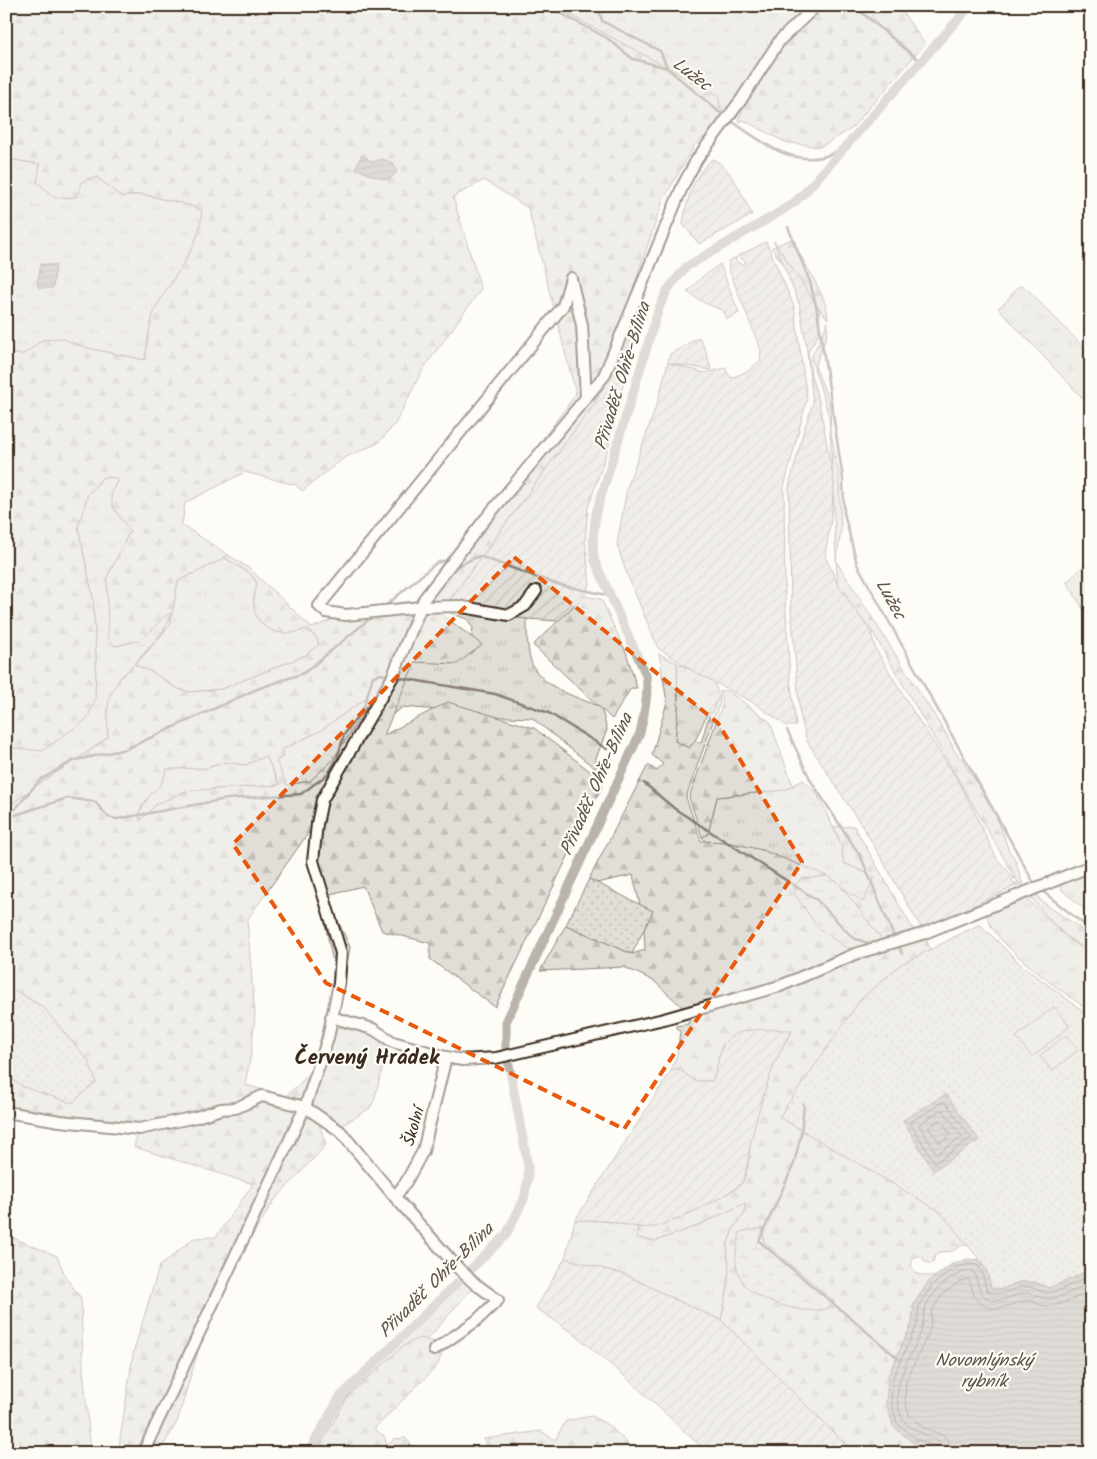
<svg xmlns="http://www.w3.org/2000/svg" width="1097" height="1459" viewBox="0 0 1097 1459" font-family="Kalam,sans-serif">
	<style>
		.grass { fill: url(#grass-tufts); stroke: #8e847a }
		.forest { fill: url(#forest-firs); stroke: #8e847a; fill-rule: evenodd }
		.wetland { fill: url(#wetland-marsh); stroke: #8e847a }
		.park { fill: url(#park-dots); stroke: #8e847a }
		.garden { fill: url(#garden-furrows); stroke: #8e847a }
		.pitch { fill: #e1ded7; stroke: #8e847a }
		.water { fill: url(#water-rules); stroke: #887d74 }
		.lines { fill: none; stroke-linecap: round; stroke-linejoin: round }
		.shore { stroke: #6e6157; stroke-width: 1 }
		.stream { stroke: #887d74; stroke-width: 2.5 }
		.canal { stroke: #bbb4ad; stroke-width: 9 }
		.minor-casing { stroke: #3b2a1e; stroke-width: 14 }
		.minor { stroke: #fdfcf7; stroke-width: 10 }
		.marked { fill: none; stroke: #e8590c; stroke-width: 4; stroke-dasharray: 10 6; stroke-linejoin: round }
		.labels { text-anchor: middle; stroke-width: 4.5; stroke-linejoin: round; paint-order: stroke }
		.street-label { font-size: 16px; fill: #3b2a1e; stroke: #fdfcf7 }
		.water-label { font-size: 18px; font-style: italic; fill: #615349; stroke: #fdfcf7 }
		.district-label { font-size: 21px; font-weight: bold; fill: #3b2a1e; stroke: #fdfcf7 }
	</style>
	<defs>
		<pattern id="grass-tufts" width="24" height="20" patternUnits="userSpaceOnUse" patternTransform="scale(1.25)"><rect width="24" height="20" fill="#e1ded7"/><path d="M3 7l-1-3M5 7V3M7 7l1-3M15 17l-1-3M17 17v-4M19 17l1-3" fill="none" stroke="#c2bfb8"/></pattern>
		<pattern id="forest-firs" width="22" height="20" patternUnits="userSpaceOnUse" patternTransform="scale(1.25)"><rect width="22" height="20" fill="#e1ded7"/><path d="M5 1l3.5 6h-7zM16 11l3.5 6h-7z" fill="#c2bfb8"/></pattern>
		<pattern id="wetland-marsh" width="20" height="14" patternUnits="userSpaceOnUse" patternTransform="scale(1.25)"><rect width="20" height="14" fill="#e1ded7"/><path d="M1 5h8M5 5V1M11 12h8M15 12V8" fill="none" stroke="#c2bfb8"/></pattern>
		<pattern id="park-dots" width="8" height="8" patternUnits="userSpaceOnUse" patternTransform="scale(1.25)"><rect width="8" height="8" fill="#e1ded7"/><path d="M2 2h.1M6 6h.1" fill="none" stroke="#c2bfb8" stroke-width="1.8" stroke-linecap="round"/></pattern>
		<pattern id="garden-furrows" width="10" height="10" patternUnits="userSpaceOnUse" patternTransform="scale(1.25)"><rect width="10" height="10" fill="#e1ded7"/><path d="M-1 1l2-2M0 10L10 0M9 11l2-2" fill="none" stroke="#c2bfb8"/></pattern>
		<pattern id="water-rules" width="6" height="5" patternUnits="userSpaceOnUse" patternTransform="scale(1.25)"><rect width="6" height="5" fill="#bbb4ad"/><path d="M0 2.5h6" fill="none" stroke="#99938c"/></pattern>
	</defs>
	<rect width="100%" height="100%" fill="#fdfcf7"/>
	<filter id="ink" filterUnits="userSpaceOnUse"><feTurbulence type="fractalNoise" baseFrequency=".02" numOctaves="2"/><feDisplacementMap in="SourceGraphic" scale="10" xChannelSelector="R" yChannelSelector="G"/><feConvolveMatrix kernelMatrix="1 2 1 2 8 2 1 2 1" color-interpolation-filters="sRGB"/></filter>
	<g filter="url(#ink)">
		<g class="grass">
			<polygon points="531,6 807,6 774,38 729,115"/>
			<path d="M 14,160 L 40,164 L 81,182 L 97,177 L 122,197 L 141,194 L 189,205 L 202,211 C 201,248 172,277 156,308 C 150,319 147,347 145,360 L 87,348 L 60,338 L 43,340 L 24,354 L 6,354 L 6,164 Z"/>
			<polygon points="1022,286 1028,290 1091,355 1091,407 998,308 1004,304 1018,287"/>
			<polygon points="103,477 119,478 113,507 130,531 107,578 115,646 141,640 165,616 171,612 169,622 162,632 133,666 119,679 108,707 108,737 81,757 43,781 6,808 6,747 95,700 96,658 93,598 78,527 88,494"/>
			<polygon points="225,558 251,574 257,584 253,601 274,631 291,633 306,629 317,638 319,645 306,655 222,689 190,692 178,689 152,672 135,665 170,625 178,581"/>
			<polygon points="1091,559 1091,602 1083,609 1067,582"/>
			<path d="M 436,608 L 527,619 C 527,632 527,646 530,658 C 537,687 577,697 601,707 L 607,730 L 596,758 L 596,769 L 532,718 L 484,716 L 463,712 L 403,707 L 385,720 L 410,648 L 471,642 L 473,628 L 467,619 Z"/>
			<polygon points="677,663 714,681 719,697 707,714 695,741 689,748 675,741 678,708"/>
			<polygon points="365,699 369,704 332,761 310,781 287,785 275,761 284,756 281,750 320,731"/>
			<polygon points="266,756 280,785 186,791 157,804 141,822 138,814 149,796 161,784 167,769 206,768 226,762 245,765"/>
			<polygon points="803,780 817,793 841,844 844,863 875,877 863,902 840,886 727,842 706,842 702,837 708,834 717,797 784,790"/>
			<polygon points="1091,868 1091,915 1062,890 1057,881"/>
			<path d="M 1022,894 L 1068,939 L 1091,953 L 1091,1012 C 1065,993 994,946 987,916 L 991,909 Z"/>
			<path d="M 340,1027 L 351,1030 L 352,1028 C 365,1031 381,1034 388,1046 L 374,1101 L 370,1108 L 341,1126 C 332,1124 330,1120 325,1114 C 322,1112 317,1110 314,1108 L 313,1104 L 336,1029 Z"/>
			<polygon points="745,1202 745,1213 734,1227 727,1246 729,1267 727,1293 721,1320 687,1305 626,1275 565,1258 575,1220 603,1221 638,1227 637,1238 655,1241 697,1226"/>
			<polygon points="464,1280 472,1288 432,1334 412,1352 320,1453 314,1453 339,1408 350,1393"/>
		</g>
		<g class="forest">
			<path d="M 6,6 L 554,6 L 718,95 L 723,117 L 711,131 L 694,146 L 663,200 L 594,404 L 440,613 L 482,645 L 457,664 L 415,662 L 384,735 L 448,702 L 534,728 L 604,782 L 495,1007 L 430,959 L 430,943 L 382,931 L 363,886 L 326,895 L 350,947 L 339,1015 L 313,1104 L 326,1145 L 273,1202 L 244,1250 L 226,1258 L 177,1422 L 159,1453 L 118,1453 L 133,1354 L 159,1267 L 194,1238 L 216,1237 L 253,1184 L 134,1147 L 140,1126 L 6,1106 L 6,1075 L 23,1087 L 43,1007 L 6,985 L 6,808 L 43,781 L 81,757 L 108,737 C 108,723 106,708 111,694 C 115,682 124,675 132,666 C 147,652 167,633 171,613 L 165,616 L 141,640 L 115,646 L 108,639 L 107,578 L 130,531 L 113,507 L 111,494 L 118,478 L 103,477 L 88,494 L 78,527 L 93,598 L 96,658 L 95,700 L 87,719 L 42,751 L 6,747 L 6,354 L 24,354 L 43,340 L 60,338 L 87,348 L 145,360 C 147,346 150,319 156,308 C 172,277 201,248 202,211 L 189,205 L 141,194 L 122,197 L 97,177 L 81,182 L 77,197 L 55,198 L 37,182 L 40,164 L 14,160 L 6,164 ZM 484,180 L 528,208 L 576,394 L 421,603 L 350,612 L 312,628 L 250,569 L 182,525 L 185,503 L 245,472 L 296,485 L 302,491 L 344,458 L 378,443 L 395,424 L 423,369 L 481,289 L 453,197 ZM 225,558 L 251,574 L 257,584 C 256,589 254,594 254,599 C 251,621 270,635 291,633 C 296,633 301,630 306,629 L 317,638 L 319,644 L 306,655 L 222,689 L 190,692 L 178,689 L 152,672 L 135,665 L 170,625 L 178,581 ZM 365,699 L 369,704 L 332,761 L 310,781 L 287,785 L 276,761 L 284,756 L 281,750 L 320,731 ZM 266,756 L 280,785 L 186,791 L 157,804 L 140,821 L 139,813 L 149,796 L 161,784 L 167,769 L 206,768 L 226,762 L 245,765 ZM 309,832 L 320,899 L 336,977 L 312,1072 L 286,1096 L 245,1085 L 251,1054 L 255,1016 L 247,920 Z"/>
			<polygon points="824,6 896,6 901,10 925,44 851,129 820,147 785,142 743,120 740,122 738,120 764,68 784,41"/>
			<path d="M 791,239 C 802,259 828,298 828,319 L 771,248 Z"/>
			<polygon points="828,322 827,335 815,366 831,407 830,428 839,474 841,532 836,561 946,734 957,755 961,758 995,812 1009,851 1015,859 1027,898 869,626 838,596 830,428 829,416 811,358"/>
			<polygon points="584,596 601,599 626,652 637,688 631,688 612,719 533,645"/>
			<path d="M 659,654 L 677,663 L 678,708 L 675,741 L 689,748 L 694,742 L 701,743 L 710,712 L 712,713 L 715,703 L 719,697 L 720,702 L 686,797 L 701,841 L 727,842 L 762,850 L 825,875 L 863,902 L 875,877 L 844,863 L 841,844 L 834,827 L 854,826 L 914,931 L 925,936 L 930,949 L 922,954 L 825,1128 L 1049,1288 L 1035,1282 L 1019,1282 L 987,1272 L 976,1246 L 962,1245 L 953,1251 L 940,1252 L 935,1256 L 932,1264 L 925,1262 L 922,1256 L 913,1257 L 911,1266 L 916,1274 L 935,1277 L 929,1281 L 914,1304 L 912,1323 L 888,1376 L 914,1444 L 938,1453 L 856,1453 L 842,1441 L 721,1320 L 727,1293 L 729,1267 L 727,1246 L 734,1227 L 745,1213 L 745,1203 L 697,1226 L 655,1241 L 637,1238 L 638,1227 C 644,1227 651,1228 657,1226 C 671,1223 735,1193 742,1183 C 750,1170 748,1153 751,1138 C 760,1101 771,1063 792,1031 L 722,1045 L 717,1069 L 712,1081 L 695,1081 L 677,1068 L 671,1071 L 677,1055 L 680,1032 L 676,1026 L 688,1024 L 691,1015 L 654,981 L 624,967 L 540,971 L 566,925 L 632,954 L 645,950 L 644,930 L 652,911 L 640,905 L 633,875 L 597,883 L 589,879 L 648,765 L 657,771 L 663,764 L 652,755 L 667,702 Z"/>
			<polygon points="720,691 728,691 770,722 793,786 784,790 717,797 708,834 702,837 689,797 723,703"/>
			<path d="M 1035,889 L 1040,900 L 1091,936 L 1091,953 C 1060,934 1049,920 1027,892 Z"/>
			<polygon points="6,1235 57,1256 66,1278 81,1298 83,1369 91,1453 6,1453"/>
			<polygon points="420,1338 434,1342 442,1353 437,1366 374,1429 384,1436 387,1446 394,1439 405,1438 421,1453 316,1453 349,1395 403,1346"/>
			<polygon points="592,1416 611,1427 637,1453 484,1453 486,1450 484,1439 541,1431 555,1440 566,1421"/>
		</g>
		<g class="wetland">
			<polygon points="827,876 838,882 887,946 877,952 845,947 818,928 795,894 795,884 802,879"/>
			<path d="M 763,1228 L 764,1242 L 834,1301 C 832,1304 829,1308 826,1309 C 806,1316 751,1300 742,1281 C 732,1262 736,1252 740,1232 Z"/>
		</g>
		<g class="park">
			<polygon points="589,879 653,911 632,954 566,925"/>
			<polygon points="980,924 1020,964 1091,1017 1091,1269 1069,1280 1049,1288 1035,1282 1019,1282 1002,1289 991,1288 987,1272 980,1260 939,1211 779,1117 860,1000 900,965"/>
			<polygon points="6,985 43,1007 89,1062 96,1082 72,1103 23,1087 6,1075"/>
		</g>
		<g class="garden">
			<path d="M 712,159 C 731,166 744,198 752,215 L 699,244 L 683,224 C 687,199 693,176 712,159 Z"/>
			<polygon points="774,241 820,310 819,334 808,351 811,376 819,402 834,482 831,519 825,556 838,585 871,632 875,648 916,716 956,777 972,807 997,859 1014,878 1012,880 1014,884 1018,882 1020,884 922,929 869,837 807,741 800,715 791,608 789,487 803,433 813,403 806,343 799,303"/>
			<polygon points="766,242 794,306 807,399 784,487 785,599 790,677 796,726 787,726 754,703 693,671 658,648 625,569 617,544 627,488 658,401 670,354 699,337 706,351 711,370 669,363 705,373 725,368 731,378 748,371 760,361 761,350 729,270 728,261 737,257 735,260 742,265 746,262 738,256"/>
			<polygon points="720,264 739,313 727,319 723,311 703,302 687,292 702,277"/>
			<polygon points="637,327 608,448 588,508 585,540 590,584 584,596 558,621 527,619 443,609 594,404"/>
			<path d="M 792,1030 C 772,1062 761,1100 752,1137 C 748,1152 749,1167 742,1182 C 737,1192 668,1225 654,1227 C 638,1229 621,1223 605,1221 C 595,1220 585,1221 575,1220 L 671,1071 L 677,1068 L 695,1081 L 712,1081 C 718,1069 717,1059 722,1048 C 731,1024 771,1030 792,1030 Z"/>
			<polygon points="565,1258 626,1275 687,1305 721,1320 842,1441 856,1453 708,1453 629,1380 573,1333 536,1308"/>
		</g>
		<g class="pitch">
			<polygon points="1054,1007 1070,1026 1032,1057 1016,1037"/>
			<polygon points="1066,1035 1078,1050 1052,1071 1040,1056"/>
		</g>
		<g class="water">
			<polygon points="362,155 373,162 382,159 393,163 397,172 388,180 371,175 355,168"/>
			<polygon points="41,264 56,265 53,288 39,288 37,284"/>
			<polygon points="946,1094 979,1140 933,1171 903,1120"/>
			<polygon points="968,1259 980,1260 987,1272 991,1288 1002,1289 1019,1282 1035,1282 1049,1288 1069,1280 1091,1269 1091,1453 938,1453 914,1444 893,1426 886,1402 888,1376 912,1323 914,1304 929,1281 952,1264"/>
		</g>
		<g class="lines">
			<g class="shore">
				<polygon points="943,1102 946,1103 971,1138 935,1163 910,1123"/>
				<polygon points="941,1110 944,1111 962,1137 937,1154 919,1125"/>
				<polygon points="939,1120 942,1121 951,1135 940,1143 929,1128"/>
				<path d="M 938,1453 L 935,1446 L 916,1439 L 897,1423 L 891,1401 L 893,1377 L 917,1325 L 919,1305 L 932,1285 L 954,1268 L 969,1264 L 978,1265 L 982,1273 L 987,1291 C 1001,1298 1008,1290 1021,1287 C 1033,1285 1037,1291 1047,1293 C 1056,1294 1082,1279 1091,1275"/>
				<path d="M 944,1453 C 943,1434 910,1435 902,1418 C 887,1385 913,1357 922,1328 C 924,1321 923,1315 925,1309 C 929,1293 957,1268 973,1271 C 978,1278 977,1290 984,1296 C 997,1307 1011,1294 1025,1293 C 1034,1293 1042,1300 1051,1299 C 1065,1296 1079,1288 1091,1282"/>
				<path d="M 951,1453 L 950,1444 L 944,1436 L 923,1427 L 909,1415 L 905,1400 L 906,1381 L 930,1330 L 932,1310 L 943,1294 L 960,1281 L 968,1279 C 973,1286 971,1296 980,1303 C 996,1315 1009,1303 1025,1301 C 1033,1299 1039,1306 1047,1306 C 1059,1307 1080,1296 1091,1290"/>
			</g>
			<g class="stream">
				<polyline points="547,6 607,38 633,59 667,68 725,117"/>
				<polyline points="598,6 602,21 660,51 667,67"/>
				<polyline points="854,6 921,62"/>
				<path d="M 730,120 C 758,139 786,164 822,157 C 829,156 837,151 843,148"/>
				<polyline points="788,227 810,282 817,310 843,479 844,513 857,564 1035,885"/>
				<polyline points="452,566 455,567 479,556 556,584 611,596"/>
				<polyline points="383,608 436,563 443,561 448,563"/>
				<polyline points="395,677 495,694 549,713 607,749"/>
				<polyline points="787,730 811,781 861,857 895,939"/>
				<polyline points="644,783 675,809 817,900 853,938 874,945"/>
				<polyline points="10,815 40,780 72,761 126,749 257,689 304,673 373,616"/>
				<polyline points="6,818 68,798 95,802 108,817 117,819 227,799 301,794 328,774 337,759 344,735 364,707 373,676 382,674 389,676"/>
				<polyline points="1041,890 1091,930"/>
				<polyline points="893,948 899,946 902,954"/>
				<polyline points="804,1104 801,1134 794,1164 759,1241 899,1359"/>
			</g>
			<path class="canal" d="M 308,1453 L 340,1397 L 506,1235 L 524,1199 L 528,1178 L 528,1166 L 506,1049 L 506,1022 L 640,733 C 644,713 649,695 646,675 L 594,559 L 593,538 L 596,513 L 659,308 L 668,289 L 686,267 L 778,213 L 795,202 L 806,191 L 970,6"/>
			<defs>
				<g id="minor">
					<polyline points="571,279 582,325 586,398"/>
					<polyline points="536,591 525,606 509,615 457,606 421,607 346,615 326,612 319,606 563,306 571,278"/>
					<polyline points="331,1017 373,1029 393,1042 446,1057 462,1060 496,1058 664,1019 780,986 855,954 922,934 1091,866"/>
					<polyline points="6,1112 60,1121 139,1129 196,1117 221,1109 236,1108 262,1096 305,1107 340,1131 395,1197 458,1268 474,1283 498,1300 476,1321 434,1350"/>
					<polyline points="395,1197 406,1182 423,1151 446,1057"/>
					<polyline points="143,1453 305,1107 328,1038 339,983 341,953 313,861 317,824 322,800 392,678 424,599 482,523 604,376 683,185 697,159 741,100 780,40 816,6"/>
				</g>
			</defs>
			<use href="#minor" class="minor-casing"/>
			<use href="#minor" class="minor"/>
		</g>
	</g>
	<path d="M0 0H1097V1459H0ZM 514,557 L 718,723 L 802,862 L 624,1129 L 326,983 L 233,844 Z" fill="#fdfcf7" fill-opacity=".55" fill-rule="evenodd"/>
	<path class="marked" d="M 514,557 L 718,723 L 802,862 L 624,1129 L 326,983 L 233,844 Z"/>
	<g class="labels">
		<g class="street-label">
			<text transform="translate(413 1126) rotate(-74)" y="6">Školní</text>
		</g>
		<g class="water-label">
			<text transform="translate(692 74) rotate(37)" y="6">Lužec</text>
			<text transform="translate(622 376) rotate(-73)" y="6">Přivaděč Ohře-Bílina</text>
			<text transform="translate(891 599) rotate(61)" y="6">Lužec</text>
			<text transform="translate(596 784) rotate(-66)" y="6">Přivaděč Ohře-Bílina</text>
			<text transform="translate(436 1280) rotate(-45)" y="6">Přivaděč Ohře-Bílina</text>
			<text x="984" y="1366">Novomlýnský<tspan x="984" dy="21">rybník</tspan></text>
		</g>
		<g class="district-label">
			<text x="367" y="1064">Červený Hrádek</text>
		</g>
	</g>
	<rect width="1097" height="1459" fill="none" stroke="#fdfcf7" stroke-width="25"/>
	<rect x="12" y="12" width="1072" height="1434" fill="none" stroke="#3b2a1e" stroke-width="2" filter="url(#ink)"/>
</svg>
